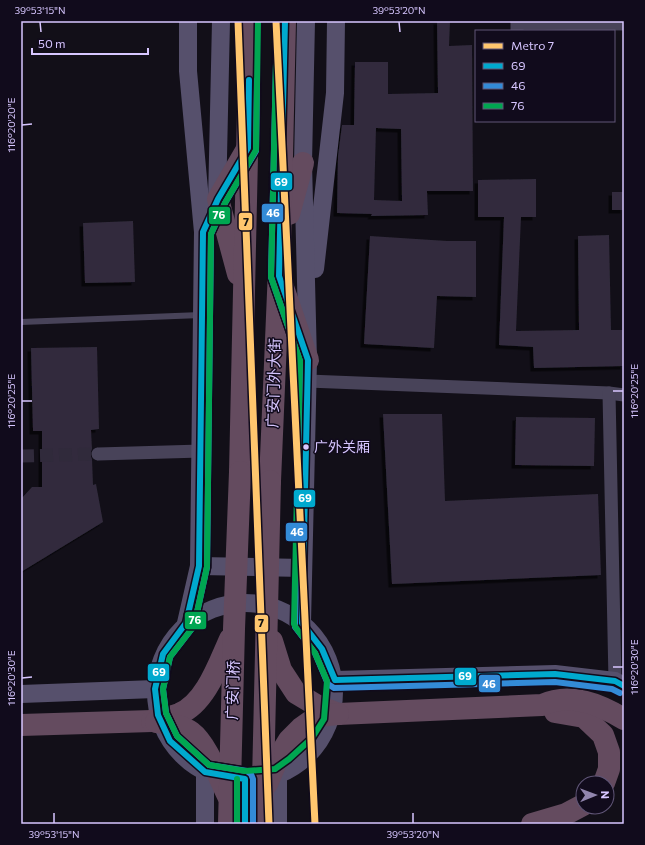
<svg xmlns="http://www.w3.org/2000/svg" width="645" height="845" viewBox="0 0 645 845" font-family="Commissioner,'Noto Sans SC',sans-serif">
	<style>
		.building { fill: #312b3c; fill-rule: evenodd; filter: url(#shadow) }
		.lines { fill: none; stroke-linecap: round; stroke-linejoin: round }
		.street-tunnel { stroke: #302a3b; stroke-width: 13; stroke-dasharray: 13 6; stroke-linecap: butt }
		.lane { stroke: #484359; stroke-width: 6 }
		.street { stroke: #484359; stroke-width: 13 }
		.secondary { stroke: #56506c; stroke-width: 18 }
		.highway { stroke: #644b5f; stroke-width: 22 }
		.highway-bridge { stroke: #644b5f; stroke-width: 22 }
		.bus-1-casing { stroke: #110b1c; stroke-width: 9 }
		.bus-2-casing { stroke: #110b1c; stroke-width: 9 }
		.bus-3-casing { stroke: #110b1c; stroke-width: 9 }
		.bus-1 { stroke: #00a9ce; stroke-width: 6 }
		.bus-2 { stroke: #338bd7; stroke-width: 6 }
		.bus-3 { stroke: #00a651; stroke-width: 6 }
		.metro-1-casing { stroke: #110b1c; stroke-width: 10 }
		.metro-1 { stroke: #ffc66e; stroke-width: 7 }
		.ticks { fill: none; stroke: #d7c6ff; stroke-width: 1.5 }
		.bus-dot { fill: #d7c6ff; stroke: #110b1c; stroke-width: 1.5 }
		.labels { text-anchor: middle; stroke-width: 3; stroke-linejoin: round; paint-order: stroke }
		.bus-label { font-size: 14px; fill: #d7c6ff; stroke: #110b1c; text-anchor: start }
		.street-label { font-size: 15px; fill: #d7c6ff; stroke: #110b1c }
		.line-badge { stroke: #110b1c; stroke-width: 1.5 }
		.badge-label { font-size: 11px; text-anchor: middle; font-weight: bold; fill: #fff }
		.pale-badge-label { font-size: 11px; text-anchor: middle; font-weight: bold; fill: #111 }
		.neatline { fill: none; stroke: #d7c6ff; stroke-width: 1.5 }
		.ticks-label { font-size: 10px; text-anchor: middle; fill: #d7c6ff }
	</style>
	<defs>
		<filter id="shadow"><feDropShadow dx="-3.5" dy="3.5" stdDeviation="0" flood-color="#0009"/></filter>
	</defs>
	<rect width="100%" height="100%" fill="#120f18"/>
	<g class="building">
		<path d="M 437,21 L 450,21 L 449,46 L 472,45 L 473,191 L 427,191 L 428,215 L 371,216 L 372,214 L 337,213 L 338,156 L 342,125 L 354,125 L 355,62 L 388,62 L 388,94 L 438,93 ZM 376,128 L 401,129 L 402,201 L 374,200 Z"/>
		<polygon points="536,179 536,217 521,217 516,331 579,330 578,236 609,235 611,330 624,330 624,366 534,368 533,347 499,345 504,217 478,217 478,180"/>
		<rect x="612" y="192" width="12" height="18"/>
		<polygon points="133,221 135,282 85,283 83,223"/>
		<polygon points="370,236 447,241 476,241 476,297 437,296 434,348 364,344"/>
		<polygon points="97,347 99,429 91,430 92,449 90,454 92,459 93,485 96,484 103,522 21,572 21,499 32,487 42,487 42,431 33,431 31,348"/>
		<polygon points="383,414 442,414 445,501 598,494 601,575 392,584"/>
		<polygon points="516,417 595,418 594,466 515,465"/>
	</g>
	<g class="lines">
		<polyline class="street-tunnel" points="21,456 98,454"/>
		<polyline class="lane" points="21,322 201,315"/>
		<g class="street">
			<polyline points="517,31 517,23 624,24"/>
			<polyline points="308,381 609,393 624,395"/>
			<polyline points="609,393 615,681"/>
			<polyline points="98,454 201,451"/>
		</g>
		<g class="secondary">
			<polyline points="217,202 221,21"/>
			<polyline points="315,269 335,93 336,21"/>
			<polyline points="199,566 303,568"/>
			<circle cx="245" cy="692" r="89"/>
			<polyline points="186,623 199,566 203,232 188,71 188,21"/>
			<polyline points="302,623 308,360 303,163 306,21"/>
			<polyline points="335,680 555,674 615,681 624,686"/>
			<polyline points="21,694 155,689"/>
			<polyline points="205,824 205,772"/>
			<polyline points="245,824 245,779"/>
			<polyline points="278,824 278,777"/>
		</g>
		<g class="highway">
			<polyline points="289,214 303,163"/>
			<polyline points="238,274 218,199 247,149"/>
			<polyline points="283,287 308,360"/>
			<polyline points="240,472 250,21"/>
			<polyline points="270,481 280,246 285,21"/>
			<polyline points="555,712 584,717 603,735 609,752 609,769 604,783"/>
			<path d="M 338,714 L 542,705 C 570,692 599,704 624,719"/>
			<polyline points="21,725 152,721"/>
			<polyline points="532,824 566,814 583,805"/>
		</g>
		<g class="highway-bridge">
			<polyline points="272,641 281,670 296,693 316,705 338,714"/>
			<path d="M 152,721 C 161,719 171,717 179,714 C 206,703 219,663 230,639"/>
			<path d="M 156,722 C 166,724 182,725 191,732 C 207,744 219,778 228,796"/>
			<polyline points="267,784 278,758 289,740 301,728 318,716 338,714"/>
			<polyline points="229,824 234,629 240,472"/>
			<polyline points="262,824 270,481"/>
		</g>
		<defs>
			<g id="bus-1">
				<polyline points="285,21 279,276 308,360 302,623 322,649 335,680 555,674 615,681 624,686"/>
				<polyline points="245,824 245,779 205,772 170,741 158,715 155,689 163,654 186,623 199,566 203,232 218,199 248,148 249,80"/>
			</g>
			<g id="bus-2">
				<polyline points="277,21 271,277 300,361 295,627 315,653 328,684 334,688 555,682 612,689 620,693"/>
				<polyline points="253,824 253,779 251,774 247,771 209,765 177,736 166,713 163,689 170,657 194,626 207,567 211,234 225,203 256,151 257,80"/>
			</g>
			<g id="bus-3">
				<polyline points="258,21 256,150 225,203 211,234 207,567 194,626 170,657 163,689 166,713 177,736 209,765 245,771 275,769 289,759 312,738 324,719 327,681 315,653 296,628 294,624 300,361 271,277 277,21"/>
				<polyline points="237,779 237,824"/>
			</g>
		</defs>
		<use href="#bus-1" class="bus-1-casing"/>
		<use href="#bus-2" class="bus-2-casing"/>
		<use href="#bus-3" class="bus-3-casing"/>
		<use href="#bus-1" class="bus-1"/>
		<use href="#bus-2" class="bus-2"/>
		<use href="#bus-3" class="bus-3"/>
		<defs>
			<g id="metro-1">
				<polyline points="238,21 269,824"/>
				<polyline points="276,21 315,824"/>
			</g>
		</defs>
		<use href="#metro-1" class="metro-1-casing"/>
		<use href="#metro-1" class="metro-1"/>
	</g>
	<path class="ticks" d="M 40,22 L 41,32M 399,22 L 400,32M 22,125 L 32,124M 613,391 L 623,391M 22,401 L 32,401M 613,667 L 623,667M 22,678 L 32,677M 54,813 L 54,823M 413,813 L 413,823"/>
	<circle class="bus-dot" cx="306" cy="447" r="3.5"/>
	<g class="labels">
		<g class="bus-label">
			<text x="314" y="452">广外关厢</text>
		</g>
		<g class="street-label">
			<text transform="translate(274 383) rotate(-88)" y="5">广安门外大街</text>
			<text transform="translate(233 690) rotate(-88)" y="5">广安门桥</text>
		</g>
	</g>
	<g class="line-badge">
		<rect x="270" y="172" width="23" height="19" rx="4" fill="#00a9ce"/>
		<rect x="261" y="203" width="23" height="20" rx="4" fill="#338bd7"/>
		<rect x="208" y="206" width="23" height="19" rx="4" fill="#00a651"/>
		<rect x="238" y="212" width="15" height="19" rx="4" fill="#ffc66e"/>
		<rect x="293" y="489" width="23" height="19" rx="4" fill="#00a9ce"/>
		<rect x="285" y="522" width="23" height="20" rx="4" fill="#338bd7"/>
		<rect x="184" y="611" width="23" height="19" rx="4" fill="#00a651"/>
		<rect x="254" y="614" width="15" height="19" rx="4" fill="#ffc66e"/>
		<rect x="147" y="663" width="23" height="19" rx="4" fill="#00a9ce"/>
		<rect x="454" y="667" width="23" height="19" rx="4" fill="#00a9ce"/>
		<rect x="478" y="674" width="23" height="19" rx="4" fill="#338bd7"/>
	</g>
	<g class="badge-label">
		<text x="281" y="186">69</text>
		<text x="273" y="217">46</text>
		<text x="219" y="219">76</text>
		<text x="305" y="502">69</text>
		<text x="297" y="536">46</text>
		<text x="195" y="624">76</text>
		<text x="159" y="676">69</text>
		<text x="465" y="680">69</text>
		<text x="489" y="688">46</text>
	</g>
	<g class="pale-badge-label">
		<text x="246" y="226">7</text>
		<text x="261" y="627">7</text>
	</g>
	<rect width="645" height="845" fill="none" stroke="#110b1c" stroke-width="44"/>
	<rect x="475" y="30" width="140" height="92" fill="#110b1c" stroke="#605677"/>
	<rect x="483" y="43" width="20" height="6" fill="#ffc66e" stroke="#605677"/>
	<text x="511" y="50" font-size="12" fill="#d7c6ff">Metro 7</text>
	<rect x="483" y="63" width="20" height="6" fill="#00a9ce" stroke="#605677"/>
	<text x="511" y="70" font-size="12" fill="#d7c6ff">69</text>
	<rect x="483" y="83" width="20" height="6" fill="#338bd7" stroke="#605677"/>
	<text x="511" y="90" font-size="12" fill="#d7c6ff">46</text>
	<rect x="483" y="103" width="20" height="6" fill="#00a651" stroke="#605677"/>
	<text x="511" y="110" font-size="12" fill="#d7c6ff">76</text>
	<g transform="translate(595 795) rotate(89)"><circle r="19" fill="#110b1c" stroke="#605677"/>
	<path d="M0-3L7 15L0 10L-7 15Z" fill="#9286ae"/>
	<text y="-6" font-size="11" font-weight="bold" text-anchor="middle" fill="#d7c6ff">N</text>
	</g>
	<path d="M32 48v6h116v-6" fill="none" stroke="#d7c6ff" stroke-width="2"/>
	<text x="38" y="48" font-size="12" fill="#d7c6ff" stroke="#110b1c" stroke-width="3" paint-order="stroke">50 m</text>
	<rect x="22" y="22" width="601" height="801" class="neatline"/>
	<g class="ticks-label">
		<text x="40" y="14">39°53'15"N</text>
		<text x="399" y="14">39°53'20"N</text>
		<text transform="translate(11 125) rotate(-90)" y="4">116°20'20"E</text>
		<text transform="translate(634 391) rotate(-90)" y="4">116°20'25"E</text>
		<text transform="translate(11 401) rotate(-90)" y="4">116°20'25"E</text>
		<text transform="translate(634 667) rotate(-90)" y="4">116°20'30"E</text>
		<text transform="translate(11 678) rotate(-90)" y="4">116°20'30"E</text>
		<text x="54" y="838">39°53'15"N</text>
		<text x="413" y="838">39°53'20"N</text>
	</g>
</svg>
